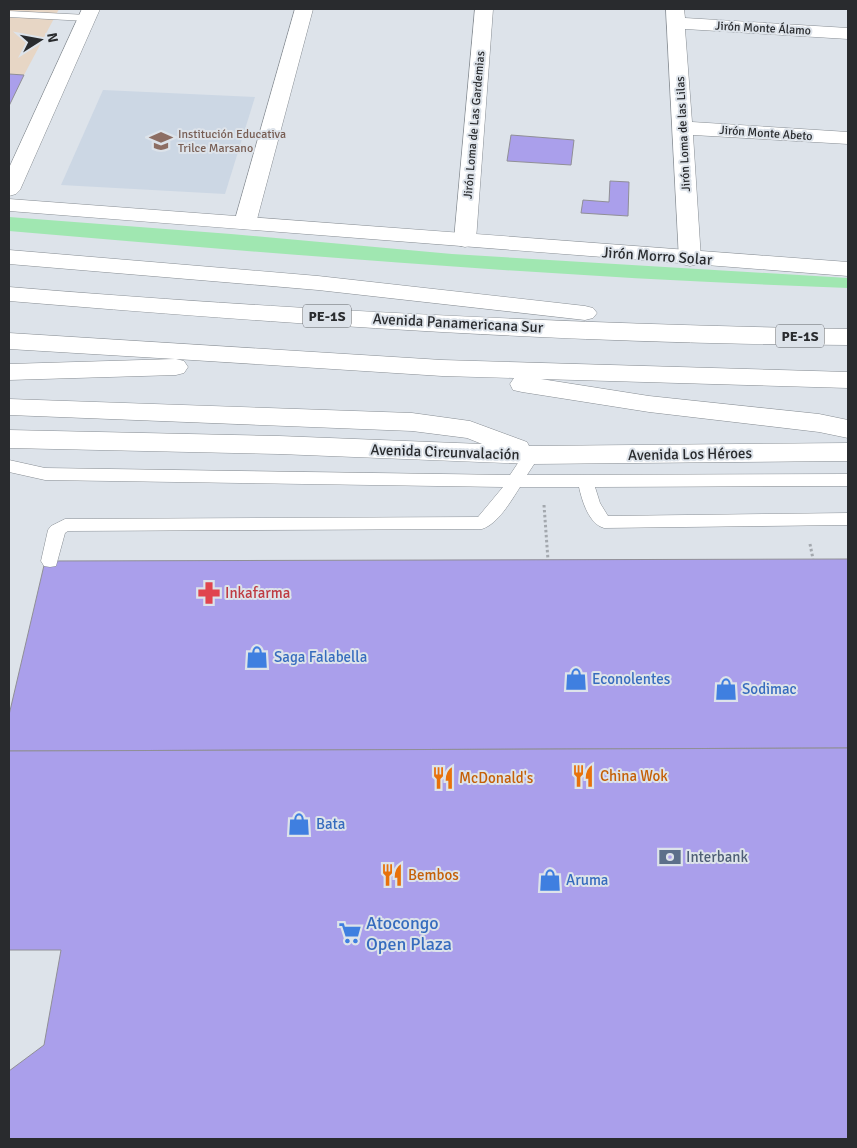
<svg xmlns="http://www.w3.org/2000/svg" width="857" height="1148" viewBox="0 0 857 1148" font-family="Signika,sans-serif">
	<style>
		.built { fill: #ccd7e4 }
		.medical { fill: #e7d6c5 }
		.green { fill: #a0e7b1 }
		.building { fill: #aa9feb; stroke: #908f96 }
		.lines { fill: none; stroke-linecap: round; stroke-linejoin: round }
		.service-casing { stroke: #878d93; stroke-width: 1 }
		.minor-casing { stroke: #878d93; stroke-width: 1 }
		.tertiary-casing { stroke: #878d93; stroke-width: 1 }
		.motorway-casing { stroke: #878d93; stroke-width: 1 }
		.path { stroke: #a3a8ae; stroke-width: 3; stroke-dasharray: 2.5 2.5; stroke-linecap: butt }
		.service { fill: #fff; fill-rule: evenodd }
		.minor { fill: #fff; fill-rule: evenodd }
		.tertiary { fill: #fff; fill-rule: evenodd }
		.motorway { fill: #fff; fill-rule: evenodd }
		.labels { text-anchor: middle; stroke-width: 4; stroke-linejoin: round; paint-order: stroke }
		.far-street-label { font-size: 12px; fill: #292b2e; stroke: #dde3ea }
		.far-education-label { font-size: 12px; fill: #785e54; stroke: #dde3ea; text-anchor: start }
		.shield { fill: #dde3ea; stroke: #5f6266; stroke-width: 1 }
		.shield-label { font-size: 14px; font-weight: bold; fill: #292b2e }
		.street-label { font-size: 15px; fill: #292b2e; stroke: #dde3ea }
		.health-label { font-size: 15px; fill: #be3a42; stroke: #dde3ea; text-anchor: start }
		.shop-label { font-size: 15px; fill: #366cbe; stroke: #dde3ea; text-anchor: start }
		.food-label { font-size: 15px; fill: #c56008; stroke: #dde3ea; text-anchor: start }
		.service-label { font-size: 15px; fill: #4e5e75; stroke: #dde3ea; text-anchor: start }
		.near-shop-label { font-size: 18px; fill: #366cbe; stroke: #dde3ea; text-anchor: start }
	</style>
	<rect width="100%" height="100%" fill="#dde3ea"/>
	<polygon class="built" points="103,90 255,97 225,194 61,185"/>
	<polygon class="medical" points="9,9 59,9 24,75 9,74"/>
	<path class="green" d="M 9,217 L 231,234 L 452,254 L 848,278 L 848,288 C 568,278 288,255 9,231 Z"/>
	<g class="building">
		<polygon points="9,74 24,75 9,106"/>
		<polygon points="511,135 574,140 571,165 507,161"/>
		<polygon points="610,181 629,182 628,216 581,213 583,200 609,202"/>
		<polygon points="848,559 848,748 9,751 9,715 45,561"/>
		<polygon points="848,748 848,1139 9,1139 9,1071 44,1045 61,950 9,950 9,751"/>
	</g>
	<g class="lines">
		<defs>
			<g id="service">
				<polygon points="9,11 87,15 93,18 87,21 9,17"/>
				<path d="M 532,449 L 538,451 L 540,455 L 527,475 L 848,474 L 848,486 L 595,487 L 600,503 L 608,516 L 848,513 L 848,525 L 604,528 C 589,524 582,501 579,487 L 520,487 C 511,501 498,524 482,529 L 68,531 L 65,533 L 56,566 L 50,567 L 44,566 L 41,561 L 48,530 L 51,526 L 65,519 L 478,517 L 503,487 L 45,480 L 9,472 L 9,460 L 45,468 L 510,475 L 526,451 Z"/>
			</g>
			<g id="minor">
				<polygon points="82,9 100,9 20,190 16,194 9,196 9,168"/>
				<polygon points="295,9 313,9 256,223 253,228 245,229 237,228 234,223"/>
				<polygon points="475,9 493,9 476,240 473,245 465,247 457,245 454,240"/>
				<polygon points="666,9 684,9 685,18 848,28 848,39 685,29 692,122 848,132 848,144 693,135 701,259 698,264 690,266 682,264 679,259"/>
			</g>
			<g id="tertiary">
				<polygon points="9,199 848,262 848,276 9,211"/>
				<polygon points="9,399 412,413 470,421 527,442 529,446 848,443 848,461 532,464 279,454 9,448 9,430 279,436 482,444 467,438 412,431 9,415"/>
			</g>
			<g id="motorway">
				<polygon points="9,250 318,276 585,306 593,308 597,313 593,318 585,320 318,290 9,264"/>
				<path d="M 9,287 C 288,310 568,324 848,329 L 848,345 C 568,344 288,324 9,301 Z"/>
				<polygon points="9,333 442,360 848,372 848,388 541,379 649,396 819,414 848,420 848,438 819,432 649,412 522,392 513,390 510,384 514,378 442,376 176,359 184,361 188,367 184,373 176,375 9,380 9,364 175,359 9,349"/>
			</g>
		</defs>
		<use href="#service" class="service-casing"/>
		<use href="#minor" class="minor-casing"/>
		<use href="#tertiary" class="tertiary-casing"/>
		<use href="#motorway" class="motorway-casing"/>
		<g class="path">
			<polyline points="544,505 548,560"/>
			<polyline points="810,544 813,559"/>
		</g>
		<use href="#service" class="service"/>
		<use href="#minor" class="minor"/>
		<use href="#tertiary" class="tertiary"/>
		<use href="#motorway" class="motorway"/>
	</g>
	<defs>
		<symbol id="school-bare" viewBox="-9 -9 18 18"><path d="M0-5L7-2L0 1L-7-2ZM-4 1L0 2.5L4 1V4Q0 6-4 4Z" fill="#8d6e63" stroke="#dde3ea" stroke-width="2.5" paint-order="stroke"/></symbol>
		<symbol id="pharmacy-bare" viewBox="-9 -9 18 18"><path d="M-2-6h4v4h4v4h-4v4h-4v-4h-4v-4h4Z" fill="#e0444e" stroke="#dde3ea" stroke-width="2.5" paint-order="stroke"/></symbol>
		<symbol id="shop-bare" viewBox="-9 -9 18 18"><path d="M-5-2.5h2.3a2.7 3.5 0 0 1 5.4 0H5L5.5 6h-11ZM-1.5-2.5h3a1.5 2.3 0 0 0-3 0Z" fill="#3f7fe0" stroke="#dde3ea" stroke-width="2.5" paint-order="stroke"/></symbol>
		<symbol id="restaurant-bare" viewBox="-9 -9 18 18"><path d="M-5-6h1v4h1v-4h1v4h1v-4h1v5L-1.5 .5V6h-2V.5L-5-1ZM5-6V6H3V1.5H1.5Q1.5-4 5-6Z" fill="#e8710a" stroke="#dde3ea" stroke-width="2.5" paint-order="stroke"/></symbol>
		<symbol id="bank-bare" viewBox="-9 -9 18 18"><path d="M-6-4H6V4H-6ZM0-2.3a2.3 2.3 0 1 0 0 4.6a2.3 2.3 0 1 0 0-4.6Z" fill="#5c6f8a" stroke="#dde3ea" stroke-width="2.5" paint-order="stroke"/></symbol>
		<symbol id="supermarket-bare" viewBox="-9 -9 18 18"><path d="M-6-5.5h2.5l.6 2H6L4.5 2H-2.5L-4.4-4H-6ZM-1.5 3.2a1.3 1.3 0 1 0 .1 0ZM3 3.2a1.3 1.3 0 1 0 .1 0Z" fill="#3f7fe0" stroke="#dde3ea" stroke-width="2.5" paint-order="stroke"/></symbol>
	</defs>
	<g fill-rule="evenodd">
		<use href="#school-bare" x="145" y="125" width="32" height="32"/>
		<use href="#pharmacy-bare" x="193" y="577" width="32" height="32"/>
		<use href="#shop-bare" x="241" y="641" width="32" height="32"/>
		<use href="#shop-bare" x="560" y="663" width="32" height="32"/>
		<use href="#shop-bare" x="710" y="673" width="32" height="32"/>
		<use href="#restaurant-bare" x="567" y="760" width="32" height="32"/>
		<use href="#restaurant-bare" x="427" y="762" width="32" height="32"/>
		<use href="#shop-bare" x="283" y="808" width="32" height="32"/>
		<use href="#bank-bare" x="654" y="841" width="32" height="32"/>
		<use href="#restaurant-bare" x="376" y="859" width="32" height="32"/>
		<use href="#shop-bare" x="534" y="864" width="32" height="32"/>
		<use href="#supermarket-bare" x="334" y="917" width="32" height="32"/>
	</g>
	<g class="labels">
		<g class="far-street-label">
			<text transform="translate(763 28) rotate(3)" y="4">Jirón Monte Álamo</text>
			<text transform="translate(474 125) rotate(-85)" y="4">Jirón Loma de Las Gardemias</text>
			<text transform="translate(766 133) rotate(4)" y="4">Jirón Monte Abeto</text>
			<text transform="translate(683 134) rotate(-93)" y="4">Jirón Loma de las Lilas</text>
		</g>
		<g class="far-education-label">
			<text x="178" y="138">Institución Educativa<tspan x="178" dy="14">Trilce Marsano</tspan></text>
		</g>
		<g class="shield">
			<rect x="303" y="304.5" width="48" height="23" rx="4"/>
			<rect x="776" y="324.5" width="48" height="23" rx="4"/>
		</g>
		<g class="shield-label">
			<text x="327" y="321">PE-1S</text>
			<text x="800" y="341">PE-1S</text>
		</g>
		<g class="street-label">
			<text transform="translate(657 256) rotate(4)" y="5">Jirón Morro Solar</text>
			<text transform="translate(458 323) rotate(3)" y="5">Avenida Panamericana Sur</text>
			<text transform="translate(445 452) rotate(2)" y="5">Avenida Circunvalación</text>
			<text transform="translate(690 454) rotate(-1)" y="5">Avenida Los Héroes</text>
		</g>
		<g class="health-label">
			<text x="225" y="598">Inkafarma</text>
		</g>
		<g class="shop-label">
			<text x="274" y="662">Saga Falabella</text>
			<text x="592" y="684">Econolentes</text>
			<text x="742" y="694">Sodimac</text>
			<text x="316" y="829">Bata</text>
			<text x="566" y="885">Aruma</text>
		</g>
		<g class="food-label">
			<text x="600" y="781">China Wok</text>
			<text x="459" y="783">McDonald's</text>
			<text x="408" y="880">Bembos</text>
		</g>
		<g class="service-label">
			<text x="686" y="862">Interbank</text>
		</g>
		<g class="near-shop-label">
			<text x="366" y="929">Atocongo<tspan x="366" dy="21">Open Plaza</tspan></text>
		</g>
	</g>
	<rect width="857" height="1148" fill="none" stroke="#292b2e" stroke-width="20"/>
	<g transform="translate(40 40) rotate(79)" stroke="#dde3ea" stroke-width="4" paint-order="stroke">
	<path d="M0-4L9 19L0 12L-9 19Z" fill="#292b2e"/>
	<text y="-8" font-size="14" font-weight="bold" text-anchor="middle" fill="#292b2e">N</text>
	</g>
</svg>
